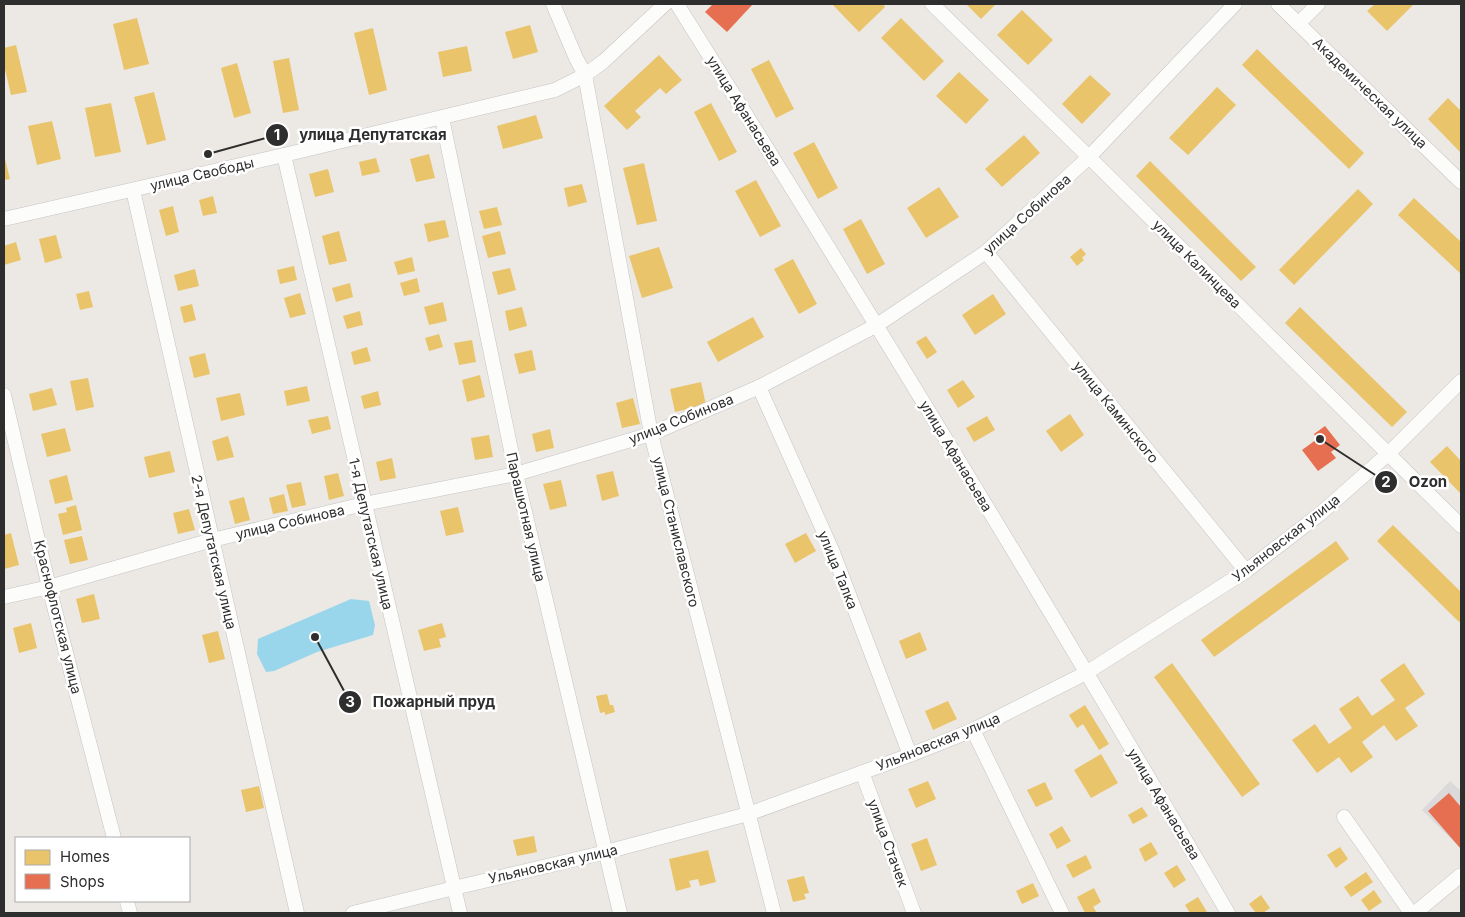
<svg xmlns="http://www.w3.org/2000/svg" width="1465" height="917" viewBox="0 0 1465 917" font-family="Inter,sans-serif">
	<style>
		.industrial { fill: #dcd9db }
		.water { fill: #99d6ec }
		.homes { fill: #e9c46a }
		.shops { fill: #e76f51 }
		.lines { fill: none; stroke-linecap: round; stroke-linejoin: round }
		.minor-casing { stroke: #c5c4c5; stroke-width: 15 }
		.minor { stroke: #fcfcfb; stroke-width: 14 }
		.labels { text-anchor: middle; stroke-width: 5; stroke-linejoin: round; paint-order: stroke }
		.street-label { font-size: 14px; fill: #2e2e2e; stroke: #fff }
		.leader { fill: none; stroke: #2e2e2e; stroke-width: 2 }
		.callout-dot { fill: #2e2e2e; stroke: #fff; stroke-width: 2 }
		.mark-label { font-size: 15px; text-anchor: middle; font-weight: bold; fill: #fff }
		.callout-label { font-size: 15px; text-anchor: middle; font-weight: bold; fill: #2e2e2e; stroke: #fff; stroke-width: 5; stroke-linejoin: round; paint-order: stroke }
	</style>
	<rect width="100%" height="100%" fill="#ece8e4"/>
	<polygon class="industrial" points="1450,781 1461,791 1461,849 1422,810"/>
	<polygon class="water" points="351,599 369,601 375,625 373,635 317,652 274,671 266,672 257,654 258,639"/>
	<g class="homes">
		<polygon points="832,4 883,4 885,7 859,32"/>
		<polygon points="966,4 996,4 981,19"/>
		<polygon points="1375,4 1414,4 1387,31 1367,11"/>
		<polygon points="1022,10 1053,40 1028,65 997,35"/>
		<polygon points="137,18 149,64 124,70 113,24"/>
		<polygon points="901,18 944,61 924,81 881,38"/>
		<polygon points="530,25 538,52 513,59 505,32"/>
		<polygon points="373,28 387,90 369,95 354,33"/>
		<polygon points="16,45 27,92 11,95 4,65 4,48"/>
		<polygon points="467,46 472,71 443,77 438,52"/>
		<polygon points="1257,49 1364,153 1349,169 1242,65"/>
		<polygon points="659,55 682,80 666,94 660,88 635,111 641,117 627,130 604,106"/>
		<polygon points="289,58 299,110 283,113 273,61"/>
		<polygon points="769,60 794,109 776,118 751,69"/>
		<polygon points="237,63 251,113 234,118 221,68"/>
		<polygon points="959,72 989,100 966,124 936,96"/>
		<polygon points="1090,75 1111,94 1082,124 1062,104"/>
		<polygon points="1217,87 1236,105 1188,155 1169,138"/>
		<polygon points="154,92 166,140 147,145 134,97"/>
		<polygon points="1448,98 1461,111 1461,153 1428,119"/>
		<polygon points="111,103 121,152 95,157 85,108"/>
		<polygon points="711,103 737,152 719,161 694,112"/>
		<polygon points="536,115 543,138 503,149 497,126"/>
		<polygon points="52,121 61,159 37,165 28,126"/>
		<polygon points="1024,135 1040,153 1002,187 985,169"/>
		<polygon points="814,142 838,188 818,199 793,153"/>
		<polygon points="429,154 435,178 416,182 410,159"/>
		<polygon points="4,155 10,179 4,180"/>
		<polygon points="376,158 380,172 362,176 359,162"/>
		<polygon points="1150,161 1256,267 1241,281 1136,176"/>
		<polygon points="644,163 657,221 637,225 623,168"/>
		<polygon points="328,169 334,192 315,197 309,174"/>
		<polygon points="756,180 781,226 760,237 735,191"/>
		<polygon points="582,184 587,202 568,207 564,188"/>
		<polygon points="939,187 959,217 926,238 907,208"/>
		<polygon points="1358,189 1373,204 1294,285 1279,270"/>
		<polygon points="213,196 217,213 203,216 199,200"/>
		<polygon points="1414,198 1461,242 1461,274 1398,215"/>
		<polygon points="173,206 179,232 166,236 159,210"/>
		<polygon points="497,207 502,225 484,229 479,211"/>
		<polygon points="861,219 885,264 867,274 843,229"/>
		<polygon points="445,220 449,237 428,242 424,224"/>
		<polygon points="339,231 347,261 329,265 322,236"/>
		<polygon points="500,231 506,254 488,258 482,236"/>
		<polygon points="56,235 62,258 45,263 39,239"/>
		<polygon points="16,242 21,260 4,265 4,246"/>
		<polygon points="659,247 673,288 642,298 629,256"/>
		<polygon points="1081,248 1086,254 1082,258 1084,260 1077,266 1070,257"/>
		<polygon points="412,257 415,271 398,275 394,262"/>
		<polygon points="793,259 817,304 799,314 774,269"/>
		<polygon points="294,266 297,280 280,284 277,270"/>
		<polygon points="510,268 516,290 498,295 492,272"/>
		<polygon points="195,269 199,286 178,291 174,275"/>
		<polygon points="417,278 420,292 404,296 400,283"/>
		<polygon points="350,283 353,297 336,302 332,288"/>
		<polygon points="89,291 93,307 80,310 76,294"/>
		<polygon points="300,293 306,314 290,318 284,298"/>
		<polygon points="993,294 1006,314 975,335 962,315"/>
		<polygon points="443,302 447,321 429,325 424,307"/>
		<polygon points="192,304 196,320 184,323 180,307"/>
		<polygon points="522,307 527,326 509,331 505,311"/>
		<polygon points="1300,307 1407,412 1392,427 1285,323"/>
		<polygon points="360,311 363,325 347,329 343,316"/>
		<polygon points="753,317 764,337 718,362 707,342"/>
		<polygon points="439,334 443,347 429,351 425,338"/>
		<polygon points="926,336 937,352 927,359 916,342"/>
		<polygon points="472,340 476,362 459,365 454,343"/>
		<polygon points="367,347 371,361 354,365 351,352"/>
		<polygon points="532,350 536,370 519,374 514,354"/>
		<polygon points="205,353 210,374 194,378 189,357"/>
		<polygon points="480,375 485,397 467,402 462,380"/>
		<polygon points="88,378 94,407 76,411 70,381"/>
		<polygon points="963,380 975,397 958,408 947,390"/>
		<polygon points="701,382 706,405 675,412 670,389"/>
		<polygon points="307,386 310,401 287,406 284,391"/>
		<polygon points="52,388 57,405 33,411 29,394"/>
		<polygon points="378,391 381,405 364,409 361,396"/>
		<polygon points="240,393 245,415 221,421 216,398"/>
		<polygon points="633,398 640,424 622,428 616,403"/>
		<polygon points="1070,414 1084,435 1061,452 1046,431"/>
		<polygon points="328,416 331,429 312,434 308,420"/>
		<polygon points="987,416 995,430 974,442 966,428"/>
		<polygon points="65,428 71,451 47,457 41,434"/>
		<polygon points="550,429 554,448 536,452 532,434"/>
		<polygon points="489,435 493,457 475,460 471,438"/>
		<polygon points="228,436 234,457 217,461 212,441"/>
		<polygon points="1447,446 1461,461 1461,494 1430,462"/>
		<polygon points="170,451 175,472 149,478 144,457"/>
		<polygon points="392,458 396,478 380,481 376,462"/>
		<polygon points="613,471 619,496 602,501 596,475"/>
		<polygon points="338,473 344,496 329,500 324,476"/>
		<polygon points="67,475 73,500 55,504 49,480"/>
		<polygon points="561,480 567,506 550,510 543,484"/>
		<polygon points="301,482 306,505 292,508 286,485"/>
		<polygon points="284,494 288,511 273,514 269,498"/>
		<polygon points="244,497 250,520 235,524 229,501"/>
		<polygon points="76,505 82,530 63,535 58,514 67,512 66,508"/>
		<polygon points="458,507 464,532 446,536 440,511"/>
		<polygon points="189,509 195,530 178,534 173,513"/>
		<polygon points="1393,525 1461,592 1461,620 1459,622 1377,541"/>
		<polygon points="11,533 19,565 4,569 4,535"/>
		<polygon points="806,533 816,551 795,563 785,544"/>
		<polygon points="82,536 88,560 70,564 64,540"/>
		<polygon points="1336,541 1349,559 1214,657 1201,640"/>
		<polygon points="94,594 100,619 82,623 76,599"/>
		<polygon points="31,623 37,648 19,653 13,628"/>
		<polygon points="442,623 446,637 439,639 441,647 424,651 418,630"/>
		<polygon points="218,631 225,659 209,663 202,635"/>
		<polygon points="920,632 927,650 906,659 899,641"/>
		<polygon points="1172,663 1260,784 1242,797 1154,677"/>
		<polygon points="1404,663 1425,694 1405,708 1418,726 1396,741 1384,725 1362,742 1373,757 1351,773 1339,757 1317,773 1292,740 1315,724 1329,744 1352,728 1339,709 1358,696 1372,716 1395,700 1380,680"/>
		<polygon points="607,694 610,705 613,705 615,712 605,715 605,712 600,713 596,696"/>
		<polygon points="948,701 957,719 933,730 925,711"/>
		<polygon points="1085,705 1109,744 1099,750 1083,724 1077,728 1069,715"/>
		<polygon points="1101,754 1118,783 1091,798 1074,770"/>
		<polygon points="928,781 936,799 916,808 908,789"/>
		<polygon points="1045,782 1053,799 1036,807 1027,790"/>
		<polygon points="259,786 264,808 246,812 241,790"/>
		<polygon points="1142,807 1148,816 1133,824 1128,815"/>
		<polygon points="1062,826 1071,841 1057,849 1049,834"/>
		<polygon points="534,836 537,852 517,856 513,840"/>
		<polygon points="927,838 937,865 921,871 911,844"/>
		<polygon points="1151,842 1158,854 1145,862 1139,849"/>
		<polygon points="1340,847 1348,859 1336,868 1327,855"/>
		<polygon points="708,850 716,882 700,886 698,879 689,881 691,887 676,891 669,859"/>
		<polygon points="1086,855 1092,868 1073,878 1066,865"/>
		<polygon points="1177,865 1186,880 1174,888 1164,873"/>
		<polygon points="1366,872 1373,882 1351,897 1344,887"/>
		<polygon points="804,876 809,893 804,894 806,899 793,902 787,880"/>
		<polygon points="1033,883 1039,896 1022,904 1016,891"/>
		<polygon points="1094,888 1101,902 1093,907 1097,913 1085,913 1077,897"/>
		<polygon points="1374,890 1382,902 1369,911 1361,900"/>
		<polygon points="1261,895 1270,908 1263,913 1256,913 1249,904"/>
		<polygon points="1198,897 1207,912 1190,913 1185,905"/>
	</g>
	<g class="shops">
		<polygon points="713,4 753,4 727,32 705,12"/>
		<polygon points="1325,426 1340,445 1331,452 1336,458 1318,471 1302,450 1317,439 1314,434"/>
		<polygon points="1449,793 1461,807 1461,849 1428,811"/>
	</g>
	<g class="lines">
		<defs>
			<g id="minor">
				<polyline points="553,4 576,58 585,75 651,434 774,913"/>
				<path d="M 677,4 C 865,304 1050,607 1228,913"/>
				<polyline points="932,4 1089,157 1461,526"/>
				<polyline points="1278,4 1461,182"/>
				<polyline points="1299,23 1318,4"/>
				<polyline points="442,118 516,474 620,913"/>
				<polyline points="284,155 460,913"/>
				<polyline points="133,190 297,913"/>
				<polyline points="4,219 284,155 555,90 585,75 604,61 665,4"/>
				<polyline points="986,252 1246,571"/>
				<polyline points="759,387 832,550 910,755"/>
				<polyline points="4,395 49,587 114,838"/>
				<polyline points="4,597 49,587 212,540 364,504 516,474 651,434 759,387 877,325 986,252 1089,157 1235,4"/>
				<polyline points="973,730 1062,913"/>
				<polyline points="862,772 914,913"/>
				<polyline points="1344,817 1411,913"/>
				<polyline points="127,901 130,913"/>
				<polyline points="353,913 454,888 606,852 748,814 910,755 973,730 1086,673 1246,571 1320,514 1389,453 1461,381"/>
				<polyline points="1415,913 1461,875"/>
			</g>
		</defs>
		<use href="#minor" class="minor-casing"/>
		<use href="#minor" class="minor"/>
	</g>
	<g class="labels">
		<g class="street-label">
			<text transform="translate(1370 93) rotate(44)" y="5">Академическая улица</text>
			<text transform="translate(744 111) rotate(58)" y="5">улица Афанасьева</text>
			<text transform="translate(202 174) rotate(-13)" y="5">улица Свободы</text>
			<text transform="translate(1027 214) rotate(-42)" y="5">улица Собинова</text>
			<text transform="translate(1197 264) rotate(45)" y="5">улица Калинцева</text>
			<text transform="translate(1116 412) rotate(51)" y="5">улица Каминского</text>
			<text transform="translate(681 419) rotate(-22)" y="5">улица Собинова</text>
			<text transform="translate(956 456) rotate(59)" y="5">улица Афанасьева</text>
			<text transform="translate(526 517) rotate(77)" y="5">Парашютная улица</text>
			<text transform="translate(290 522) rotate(-13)" y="5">улица Собинова</text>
			<text transform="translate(676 532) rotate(76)" y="5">улица Станиславского</text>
			<text transform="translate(371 534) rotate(77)" y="5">1-я Депутатская улица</text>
			<text transform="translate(1286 538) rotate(-38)" y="5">Ульяновская улица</text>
			<text transform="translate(214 552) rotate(77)" y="5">2-я Депутатская улица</text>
			<text transform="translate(838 570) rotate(68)" y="5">улица Талка</text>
			<text transform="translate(58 617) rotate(76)" y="5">Краснофлотская улица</text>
			<text transform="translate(938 742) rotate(-22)" y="5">Ульяновская улица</text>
			<text transform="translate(1164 804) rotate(59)" y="5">улица Афанасьева</text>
			<text transform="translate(888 843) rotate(70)" y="5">улица Стачек</text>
			<text transform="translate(553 864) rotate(-13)" y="5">Ульяновская улица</text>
		</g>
	</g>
	<path class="leader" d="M208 154L277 135M1320 439L1386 482M315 637L350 702"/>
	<g class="callout-dot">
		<circle cx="208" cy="154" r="5"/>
		<circle cx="1320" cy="439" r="5"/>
		<circle cx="315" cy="637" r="5"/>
		<circle cx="277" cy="135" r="12"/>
		<circle cx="1386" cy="482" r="12"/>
		<circle cx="350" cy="702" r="12"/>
	</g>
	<g class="mark-label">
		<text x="277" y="140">1</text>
		<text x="1386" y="487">2</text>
		<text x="350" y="707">3</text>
	</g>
	<g class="callout-label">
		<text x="373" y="140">улица Депутатская</text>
		<text x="1428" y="487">Ozon</text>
		<text x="434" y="707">Пожарный пруд</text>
	</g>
	<rect width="1465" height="917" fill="none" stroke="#2e2e2e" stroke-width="10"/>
	<rect x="15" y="837" width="175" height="65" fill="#ffffff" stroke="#ababab"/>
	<rect x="25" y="850" width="25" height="15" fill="#e9c46a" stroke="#ababab"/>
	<text x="60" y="862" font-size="15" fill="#2e2e2e">Homes</text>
	<rect x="25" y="874" width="25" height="15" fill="#e76f51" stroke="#ababab"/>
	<text x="60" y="887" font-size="15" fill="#2e2e2e">Shops</text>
</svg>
